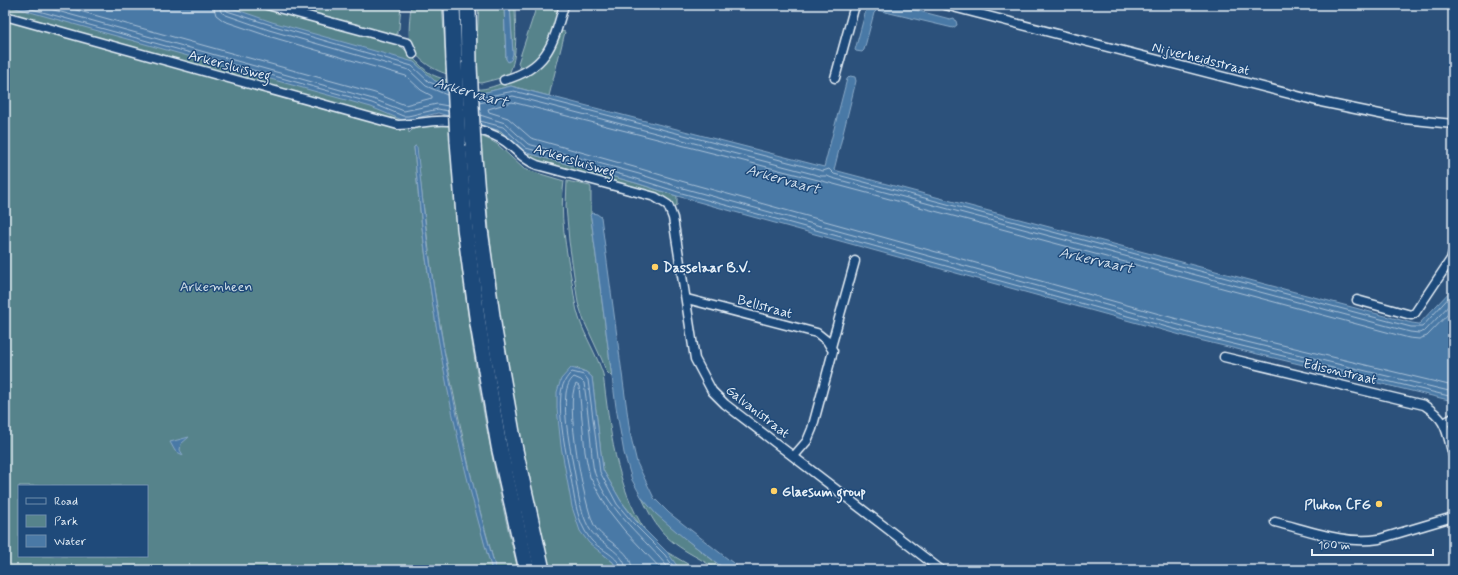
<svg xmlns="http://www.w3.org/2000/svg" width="1458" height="575" viewBox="0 0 1458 575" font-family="Mynerve,sans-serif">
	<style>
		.green { fill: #56838b; stroke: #9fbac2; fill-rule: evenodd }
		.water { fill: #4a79a6; stroke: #89a9c7 }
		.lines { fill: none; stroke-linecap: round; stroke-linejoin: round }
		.shore { stroke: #a9c1d7; stroke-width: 1 }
		.street-casing { stroke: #e8f1f8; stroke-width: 11 }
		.highway-casing { stroke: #e8f1f8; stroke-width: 18 }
		.street { stroke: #1f4a7a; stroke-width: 8 }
		.highway { stroke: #1f4a7a; stroke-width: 15 }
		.highway-bridge-casing { stroke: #e8f1f8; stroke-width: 18; stroke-linecap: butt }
		.highway-bridge { stroke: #1f4a7a; stroke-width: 15 }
		.poi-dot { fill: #ffd166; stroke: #1f4a7a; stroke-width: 1.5 }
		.labels { text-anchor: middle; stroke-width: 3; stroke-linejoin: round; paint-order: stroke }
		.street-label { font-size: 14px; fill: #e8f1f8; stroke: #1f4a7a }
		.poi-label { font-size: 14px; font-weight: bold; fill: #e8f1f8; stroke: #1f4a7a; text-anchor: start }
		.park-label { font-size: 14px; fill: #d2e0e8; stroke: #1f4a7a }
		.water-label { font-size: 15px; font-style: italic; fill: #d0dfec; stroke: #1f4a7a }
	</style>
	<rect width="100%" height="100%" fill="#2c517b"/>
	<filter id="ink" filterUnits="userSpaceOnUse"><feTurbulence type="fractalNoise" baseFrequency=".025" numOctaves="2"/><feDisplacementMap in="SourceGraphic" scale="8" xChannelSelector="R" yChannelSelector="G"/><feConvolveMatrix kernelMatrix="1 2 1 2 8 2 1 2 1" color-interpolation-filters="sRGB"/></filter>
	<g filter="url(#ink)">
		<g class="green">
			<path d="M 5,5 L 401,5 L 399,29 L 397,31 L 397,44 C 411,52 418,66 431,74 C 438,78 471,88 478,89 C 491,91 536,69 545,60 C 553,53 557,42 561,31 L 565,32 L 549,96 L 511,86 L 478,94 L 435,81 L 399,59 L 409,133 C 418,122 437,125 450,124 C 451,172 456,221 462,269 C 474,370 493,471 518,570 L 496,570 L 473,485 L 444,349 L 433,283 L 416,146 L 414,147 C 425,290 453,432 492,570 L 5,570 ZM 19,486 L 147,486 L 147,556 L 19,556 Z"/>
			<path d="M 411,5 L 442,5 L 447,74 C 433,70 414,58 410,43 C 408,31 410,17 411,5 Z"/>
			<path d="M 479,5 L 504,5 L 506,59 L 513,54 L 510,5 L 515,5 C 515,29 519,55 508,76 L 481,83 L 477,82 C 477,74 479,64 476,57 Z"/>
			<path d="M 537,5 L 559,5 C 551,35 550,53 521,70 L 518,63 Z"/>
			<polygon points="480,125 501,131 523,152 636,183 677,196 677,205 675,206 671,203 530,159 480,127"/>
			<path d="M 480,136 L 490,140 L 497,144 L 524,169 L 564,181 C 559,214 566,249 572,282 C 574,294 575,306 579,318 C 585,337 597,355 603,374 C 610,430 615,483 646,532 L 621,501 L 603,470 L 592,377 L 586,372 L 576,368 L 604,555 L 613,562 L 618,570 L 548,570 L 523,464 L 498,313 L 481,154 Z"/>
			<polygon points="567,181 590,186 591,188 591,218 612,377 606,371 602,360 584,321 578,303 569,241 566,206"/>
			<path d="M 642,498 C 667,525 696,548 726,570 C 717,570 708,564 700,559 C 668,542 657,531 642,498 Z"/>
			<polygon points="665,551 698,570 680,570"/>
		</g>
		<g class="water">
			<polygon points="5,5 223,5 272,22 414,62 435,81 478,94 511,86 514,87 824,167 847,79 850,76 855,77 856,81 834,170 1412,323 1419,324 1453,288 1453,401 1195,339 677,196 636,183 523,152 501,131 438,113 408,120 402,120 371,107"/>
			<polygon points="504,5 510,5 513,54 511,60 508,62 506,59"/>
			<polygon points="869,5 896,5 950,19 954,18 956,21 957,25 953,28 877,10 874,13 864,50 862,52 856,51 855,50 866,10"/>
			<path d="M 415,146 L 417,147 C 422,193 426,238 433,283 C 447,380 469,476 496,570 L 492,570 C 451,432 426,290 414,147 Z"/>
			<polygon points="592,213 597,214 601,217 630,433 637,463 654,498 669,513 742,570 726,570 684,538 656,514 642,498 632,480 624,453 616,407 591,218 590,215"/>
			<polygon points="571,368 586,372 592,377 603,470 621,501 635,520 668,553 680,570 618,570 613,562 589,543 580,531 572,507 561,446 557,408 557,392 561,379"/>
			<polygon points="189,437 181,444 180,450 183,455 175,451 170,442"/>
		</g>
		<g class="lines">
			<g class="shore">
				<polyline points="17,5 372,103 403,116 408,116 438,109 448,111"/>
				<polyline points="36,5 373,99 404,111 437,104 448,106"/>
				<polyline points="58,5 375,93 405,105 432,98 432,96 421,90 406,76 268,36 224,21 216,15 213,5"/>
				<polyline points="219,5 221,12 226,15 269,30 409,70 426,86 447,95"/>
				<polyline points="224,5 225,8 227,11 271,25 412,66 429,82 447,89"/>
				<polyline points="479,98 514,91 823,171 829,169 834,174 1411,327 1422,327 1453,293"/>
				<polyline points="479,103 513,96 821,176 827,176 832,178 1410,332 1419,333 1425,331 1453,301"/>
				<polyline points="480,115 505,123 528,144 639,174 679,187 1197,330 1453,392"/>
				<polyline points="480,121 503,127 526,148 637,179 678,192 1196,335 1453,397"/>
				<polyline points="1453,309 1427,336 1419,339 1409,338 826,182 512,102 488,109 489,112 508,118 531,138 641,169 681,181 1199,325 1453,386"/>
				<path d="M 621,570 C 620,556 600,550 592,541 C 589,538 587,534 585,531 C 576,515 574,495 571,478 C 566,452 558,419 561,393 C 562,385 566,377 572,372 L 584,375 L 588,380 L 600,472 L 617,504 L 633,523 L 665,555 L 676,570"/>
				<path d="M 626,570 C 626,552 597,543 589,528 C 580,512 578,492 575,475 C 571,452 563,417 566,393 C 567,387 569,381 574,377 L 581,380 L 584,383 C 587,404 589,424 591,444 C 592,454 592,465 595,474 C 611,514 644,537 670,570"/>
				<path d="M 632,570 C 632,548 603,542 594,525 C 584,505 564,402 576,384 L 579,386 L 585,452 L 590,477 L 609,511 L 624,530 L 662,570"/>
			</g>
			<defs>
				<g id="street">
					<polyline points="267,5 408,43 413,54"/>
					<polyline points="945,5 1321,102 1404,119 1453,124"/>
					<path d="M 5,16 L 398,125 C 416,125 430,119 449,121"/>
					<polyline points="835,78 855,5"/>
					<path d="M 504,80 C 548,68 553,44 564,5"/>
					<path d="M 480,130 C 489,133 498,136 506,142 C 518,151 522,159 537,165 L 655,197 L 668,205 L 673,218 L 695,359 L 712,391 L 725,404 L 941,570"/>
					<polyline points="687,299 817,333 827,341 833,351 812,429 807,441 794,456"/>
					<polyline points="1357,300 1411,315 1415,313 1451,259 1453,252"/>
					<polyline points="831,347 855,261"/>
					<path d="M 1224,357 L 1424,405 C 1447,420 1446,430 1453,455"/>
					<polyline points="1444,423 1453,418"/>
					<path d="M 1275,522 C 1308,530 1346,545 1379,539 L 1453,517"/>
				</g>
				<g id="highway">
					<polyline points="452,5 454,62"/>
					<polyline points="468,5 469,66"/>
					<polyline points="458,141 465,228 478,324 499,446 527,570"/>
					<polyline points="473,145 480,230 494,330 515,450 542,570"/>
				</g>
			</defs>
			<use href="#street" class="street-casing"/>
			<use href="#highway" class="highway-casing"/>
			<use href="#street" class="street"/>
			<use href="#highway" class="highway"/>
			<defs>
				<g id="highway-bridge">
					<polyline points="454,62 458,141"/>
					<polyline points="469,66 473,145"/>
				</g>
			</defs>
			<use href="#highway-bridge" class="highway-bridge-casing"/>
			<use href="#highway-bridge" class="highway-bridge"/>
		</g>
	</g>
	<g class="poi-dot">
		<circle cx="655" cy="267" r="4"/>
		<circle cx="774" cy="491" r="4"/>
		<circle cx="1379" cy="504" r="4"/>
	</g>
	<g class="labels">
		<g class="street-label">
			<text transform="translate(1201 58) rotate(14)" y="5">Nijverheidsstraat</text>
			<text transform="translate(230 65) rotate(15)" y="5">Arkersluisweg</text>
			<text transform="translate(575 160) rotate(17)" y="5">Arkersluisweg</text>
			<text transform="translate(765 306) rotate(15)" y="5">Bellstraat</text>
			<text transform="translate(1340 371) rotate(13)" y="5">Edisonstraat</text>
			<text transform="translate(758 411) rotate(38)" y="5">Galvanistraat</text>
		</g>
		<g class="poi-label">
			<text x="663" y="272">Dasselaar B.V.</text>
			<text x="782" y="496">Glaesum group</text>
			<text x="1371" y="509" text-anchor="end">Plukon CFG</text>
		</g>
		<g class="park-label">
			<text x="216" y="291">Arkemheen</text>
		</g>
		<g class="water-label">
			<text transform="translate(471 92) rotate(16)" y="5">Arkervaart</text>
			<text transform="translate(783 179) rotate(16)" y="5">Arkervaart</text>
			<text transform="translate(1096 260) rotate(13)" y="5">Arkervaart</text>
		</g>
	</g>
	<rect width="1458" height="575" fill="none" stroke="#1f4a7a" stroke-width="20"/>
	<rect x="10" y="10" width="1438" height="555" fill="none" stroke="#e8f1f8" stroke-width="1.5" filter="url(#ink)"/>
	<rect x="18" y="485" width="130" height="72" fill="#1f4a7a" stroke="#6f8dac"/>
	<rect x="26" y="498" width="20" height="6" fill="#1f4a7a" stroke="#6f8dac"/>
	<text x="54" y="505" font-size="12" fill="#e8f1f8">Road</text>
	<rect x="26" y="515" width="20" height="12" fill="#56838b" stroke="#6f8dac"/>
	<text x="54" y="525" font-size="12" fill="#e8f1f8">Park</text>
	<rect x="26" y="535" width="20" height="12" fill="#4a79a6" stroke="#6f8dac"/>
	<text x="54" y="545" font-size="12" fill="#e8f1f8">Water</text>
	<path d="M1312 549v6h121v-6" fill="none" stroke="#e8f1f8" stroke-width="2"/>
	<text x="1318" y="549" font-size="12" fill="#e8f1f8" stroke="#1f4a7a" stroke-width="3" paint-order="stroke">100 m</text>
</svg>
